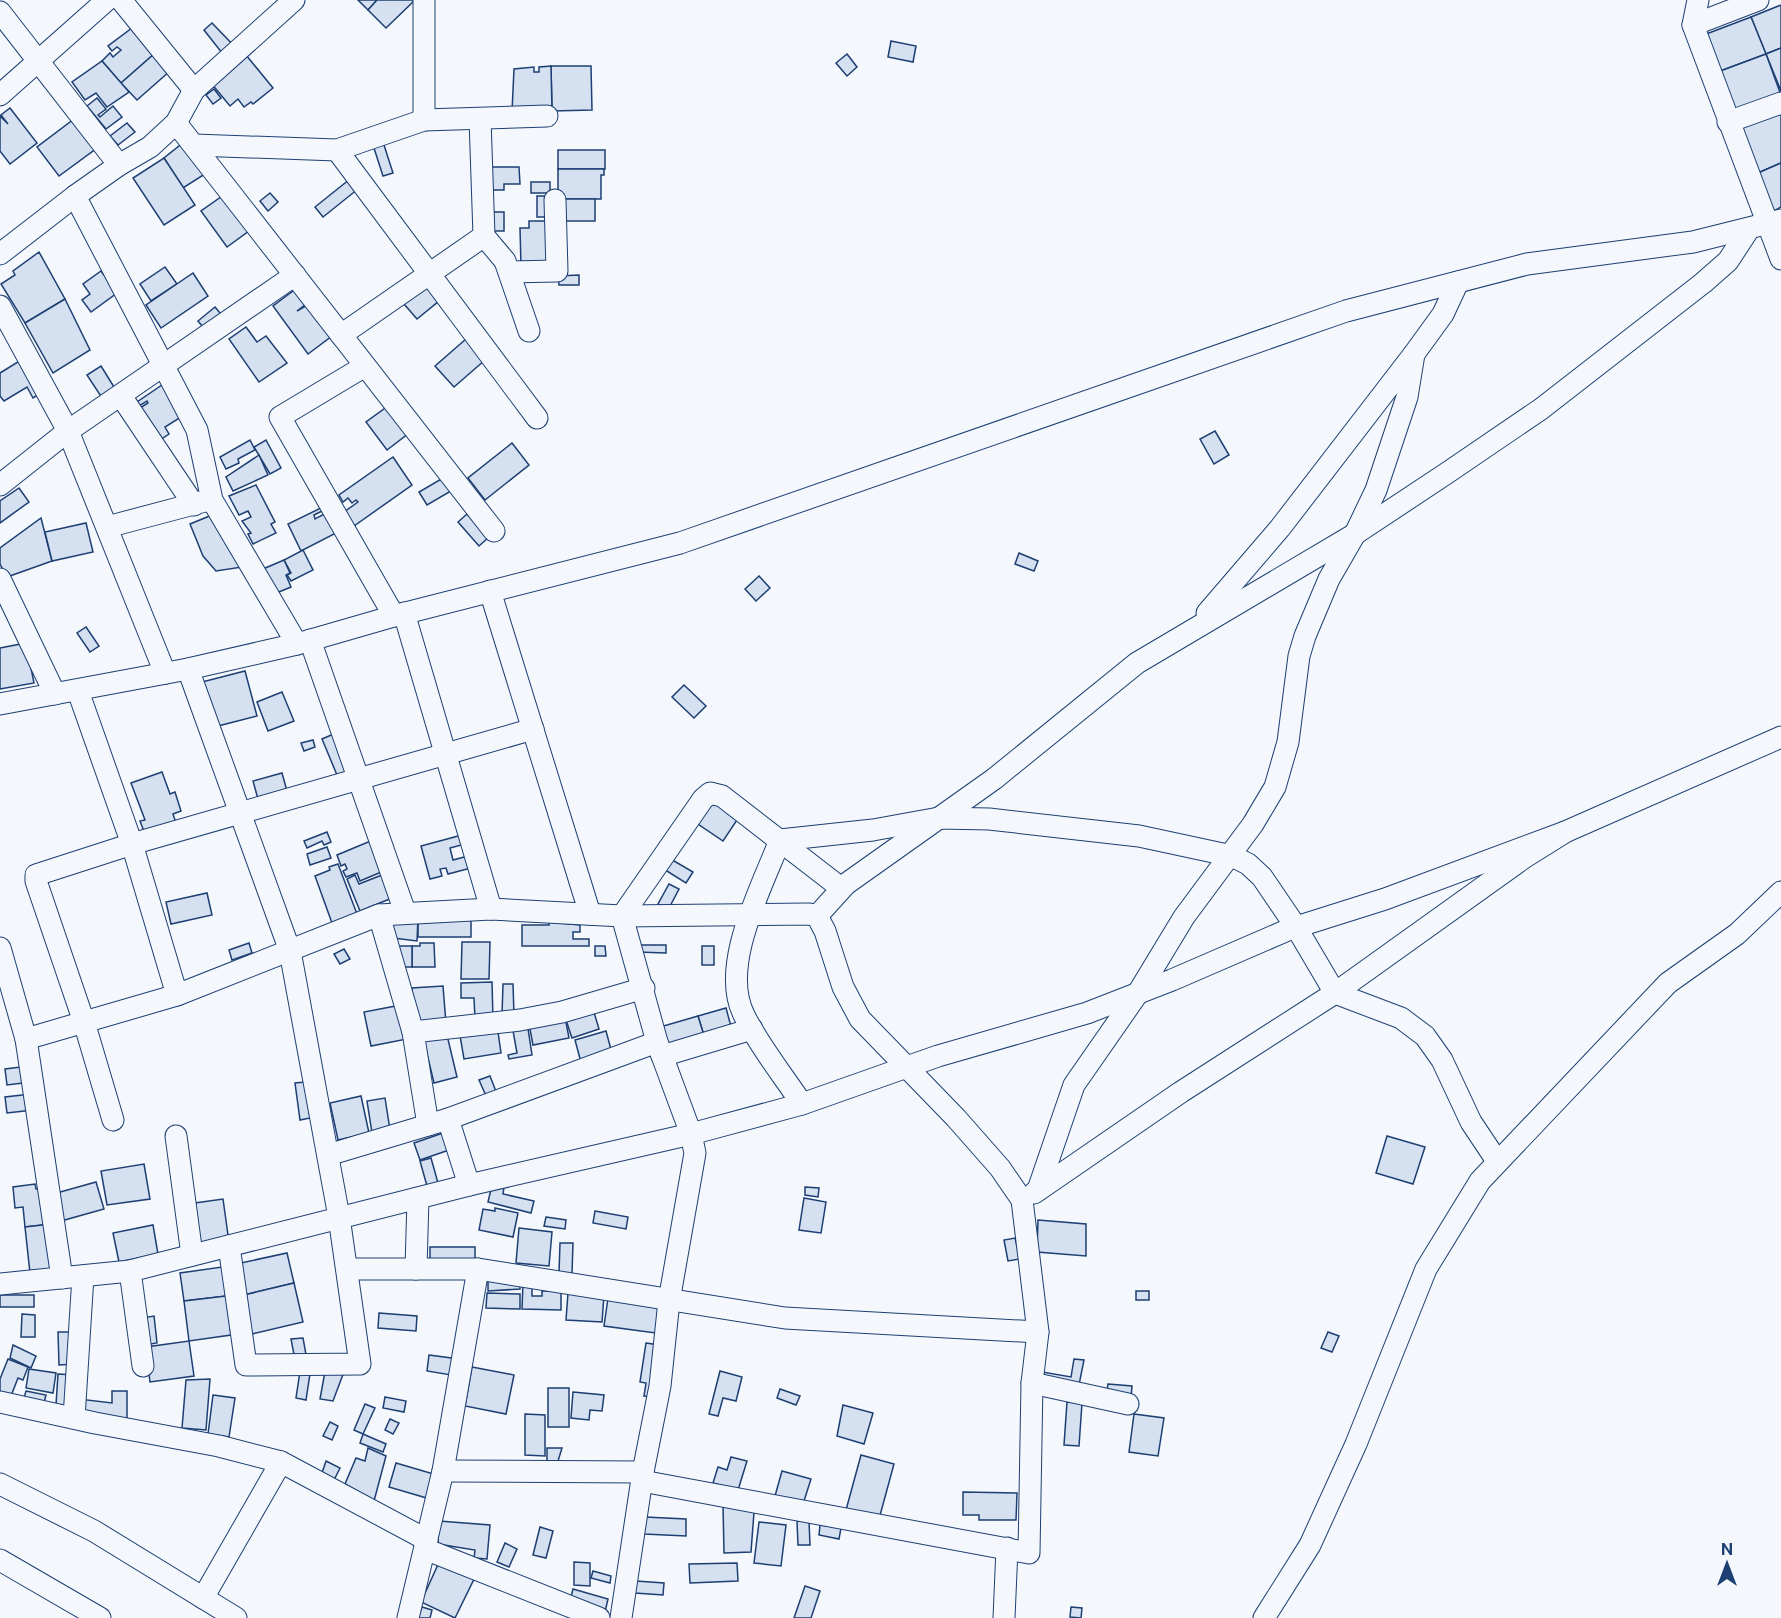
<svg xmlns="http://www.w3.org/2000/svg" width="1781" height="1618" viewBox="0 0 1781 1618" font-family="'Public Sans',sans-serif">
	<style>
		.building { fill: #d5e0f0; stroke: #1d3f73; stroke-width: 1.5 }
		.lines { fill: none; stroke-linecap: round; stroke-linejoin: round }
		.minor-casing { stroke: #1d3f73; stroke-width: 23 }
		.minor { stroke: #f4f7fb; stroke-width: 21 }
	</style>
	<rect width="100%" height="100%" fill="#f4f7fb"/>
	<g class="building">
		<polygon points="358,0 377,0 368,10"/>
		<polygon points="377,0 415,0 386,28 368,10"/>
		<polygon points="1781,5 1781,48 1766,54 1751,17"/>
		<polygon points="1751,17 1766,54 1715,73 1701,36"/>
		<polygon points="212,23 237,49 226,58 204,30"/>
		<polygon points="132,28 154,54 121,83 102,61 110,53 113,57 121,50 117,47 112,51 108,46"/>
		<polygon points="891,41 916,46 913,62 888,57"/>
		<polygon points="1781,48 1781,91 1766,54"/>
		<polygon points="154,54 170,71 137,100 121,83"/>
		<polygon points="847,54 857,67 847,76 836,63"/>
		<polygon points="1766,54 1781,95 1731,115 1715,73"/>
		<polygon points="246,55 273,88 253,104 251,102 244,107 238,99 230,106 211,83"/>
		<polygon points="102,61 129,92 107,107 96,93 85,100 72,82"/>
		<polygon points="551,66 591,66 592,110 552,111"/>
		<polygon points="551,66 552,111 512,112 514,69 534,67 534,72 539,72 539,67"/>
		<polygon points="214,89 221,98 213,104 206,95"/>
		<polygon points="97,98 106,109 98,115 100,117 113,106 122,117 106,129 87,106"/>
		<polygon points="10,108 37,143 10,164 0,151 0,116 8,124 1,115"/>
		<polygon points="1781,112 1781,163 1758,173 1738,130"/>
		<polygon points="74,119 97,148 59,176 37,147"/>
		<polygon points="127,123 135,132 118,145 110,136"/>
		<polygon points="184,142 208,172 183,188 164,158"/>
		<polygon points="383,142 393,173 383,176 373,145"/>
		<rect x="558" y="150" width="47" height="19"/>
		<polygon points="164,158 195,205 164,225 133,178"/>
		<polygon points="1781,163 1781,207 1774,211 1758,173"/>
		<polygon points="487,167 519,167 520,184 504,184 504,190 487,190"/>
		<polygon points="558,169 604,169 604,175 601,175 601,199 558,199"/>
		<polygon points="350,179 358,189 323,217 315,207"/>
		<rect x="531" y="182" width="19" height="11"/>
		<polygon points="228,192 253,228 227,247 201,211"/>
		<polygon points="270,193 278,202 268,211 260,201"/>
		<rect x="537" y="196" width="14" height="21"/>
		<rect x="558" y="199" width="37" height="22"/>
		<rect x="490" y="212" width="14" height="19"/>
		<polygon points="529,221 552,221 553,266 521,266 520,228 529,228"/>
		<polygon points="39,252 65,299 25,323 1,284 15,275 13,271"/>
		<polygon points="165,267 177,284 151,301 140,284"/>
		<polygon points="101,271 117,293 91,312 82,300 90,294 83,284"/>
		<polygon points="193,273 208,296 161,328 146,305"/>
		<polygon points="579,275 579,285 559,285 558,276"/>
		<polygon points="427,285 439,301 417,319 404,304"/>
		<polygon points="297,288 306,304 297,311 309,304 332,336 308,354 273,306"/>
		<polygon points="65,299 90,350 53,373 25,323"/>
		<polygon points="215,307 225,319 208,333 198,321"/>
		<polygon points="246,327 257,342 266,336 287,363 259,382 229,339"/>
		<polygon points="466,339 485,360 454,387 435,366"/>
		<polygon points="21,360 41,393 33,398 27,387 4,401 0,396 0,373"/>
		<polygon points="101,366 119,395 106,404 87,375"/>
		<polygon points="162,385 181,417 165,427 169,434 160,440 140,408 148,403 147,401 139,406 137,402"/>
		<polygon points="388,406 409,433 387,450 366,422"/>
		<polygon points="1215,431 1229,455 1214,464 1200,439"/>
		<polygon points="250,440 255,450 238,459 239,463 226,469 220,457"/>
		<polygon points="266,440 281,468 270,474 254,447"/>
		<polygon points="512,443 529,465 485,500 468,478"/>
		<polygon points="259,455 268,475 233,491 226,477"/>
		<polygon points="393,457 412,485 354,526 344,512 358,502 356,500 352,503 348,498 343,502 339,495"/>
		<polygon points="443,478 451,491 427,505 419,492"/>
		<polygon points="256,485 275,522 271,524 276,533 253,544 248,534 251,533 242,521 251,517 248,511 239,515 229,496"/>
		<polygon points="19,488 29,502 0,523 0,501"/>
		<polygon points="327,505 328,508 314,515 315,519 330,511 340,531 301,551 288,524"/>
		<polygon points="467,514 488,538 479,546 458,522"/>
		<polygon points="212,515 249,566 216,571 203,556 190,524"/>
		<polygon points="41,518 52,561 7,577 0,564 0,548"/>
		<polygon points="86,523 93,552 52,561 45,532"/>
		<polygon points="303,550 313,570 291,581 287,575 291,573 284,560"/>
		<polygon points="1019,553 1038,561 1034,571 1015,564"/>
		<polygon points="284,560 290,573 286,575 291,587 274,594 263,569"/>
		<polygon points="759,576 770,588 756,601 745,589"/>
		<polygon points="86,627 99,646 90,652 77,633"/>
		<polygon points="26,643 34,683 0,689 0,648"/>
		<polygon points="245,671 257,716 214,727 202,682"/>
		<polygon points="684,685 706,706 694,718 672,697"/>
		<polygon points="282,692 294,721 268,731 257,702"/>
		<polygon points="336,733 351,770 337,775 322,739"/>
		<polygon points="313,740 315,747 304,751 301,743"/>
		<polygon points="162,772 170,794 175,792 181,811 173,814 176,823 145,834 140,821 145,820 131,783"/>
		<polygon points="282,773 287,791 258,799 253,781"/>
		<polygon points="713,799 739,817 723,841 695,822"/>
		<polygon points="327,832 331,842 324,845 322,841 307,848 304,841"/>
		<polygon points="462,835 465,844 450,848 453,860 468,856 471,868 448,874 446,868 440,869 442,876 430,879 421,846"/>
		<polygon points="373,840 386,870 360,881 357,873 346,877 343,871 347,869 345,864 341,866 337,855"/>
		<polygon points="327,847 331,858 310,865 307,854"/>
		<polygon points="669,858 693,872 686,883 662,868"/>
		<polygon points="338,864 357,914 332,923 315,876 330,870 329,867"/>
		<polygon points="387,873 397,896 360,911 347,879 355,875 359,884"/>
		<polygon points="669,884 679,889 668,910 658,904"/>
		<polygon points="207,893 212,915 171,924 166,902"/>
		<polygon points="471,914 471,937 418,937 418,917"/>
		<polygon points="385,916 418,917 417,941 393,938"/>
		<polygon points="549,922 580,925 580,932 573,932 573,939 589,939 589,946 522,946 522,925 549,925"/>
		<polygon points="462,942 490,942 489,979 461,979"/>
		<polygon points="249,943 252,953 232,960 229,950"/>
		<polygon points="420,943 434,943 435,967 412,967 412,946 420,946"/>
		<polygon points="638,945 666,945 666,953 637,952"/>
		<polygon points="396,946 412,946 412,967 398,967"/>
		<polygon points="595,946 605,946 606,956 595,956"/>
		<rect x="702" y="946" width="12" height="19"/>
		<polygon points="344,949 350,959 340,964 334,954"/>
		<polygon points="492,982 493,1019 475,1019 474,998 461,998 461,983"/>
		<polygon points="503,984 513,984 514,1015 502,1015"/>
		<polygon points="443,986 446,1024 415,1027 412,988"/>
		<polygon points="401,1005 407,1039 371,1046 364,1012"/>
		<polygon points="726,1008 733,1034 706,1042 698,1016"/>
		<polygon points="593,1009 599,1029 572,1038 565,1017"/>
		<polygon points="698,1016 706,1042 667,1053 660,1027"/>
		<polygon points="565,1017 569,1038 533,1045 529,1024"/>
		<polygon points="527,1022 532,1055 509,1059 508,1055 517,1053 512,1025"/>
		<polygon points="497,1025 501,1053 464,1059 459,1030"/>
		<polygon points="446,1031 457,1077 434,1083 423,1037"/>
		<polygon points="606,1031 613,1057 582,1066 575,1040"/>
		<polygon points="29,1066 31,1082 7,1085 5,1069"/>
		<polygon points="490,1076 497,1094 487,1098 479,1080"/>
		<polygon points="305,1082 310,1118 300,1120 295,1083"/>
		<polygon points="31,1094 33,1110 7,1113 5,1097"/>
		<polygon points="361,1096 369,1133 338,1140 330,1103"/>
		<polygon points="385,1098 390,1130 372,1133 367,1101"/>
		<polygon points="443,1133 449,1150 420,1160 414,1143"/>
		<polygon points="1387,1136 1425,1147 1413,1184 1376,1173"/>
		<polygon points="431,1158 438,1183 427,1186 420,1161"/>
		<polygon points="144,1164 150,1199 107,1205 101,1171"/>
		<polygon points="96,1182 104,1209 61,1221 53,1194"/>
		<polygon points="35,1184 36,1189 42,1188 51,1224 25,1227 23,1207 15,1208 13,1187"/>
		<polygon points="492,1185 504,1187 503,1194 534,1201 531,1213 488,1202"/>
		<polygon points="805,1187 819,1188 818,1197 805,1195"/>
		<polygon points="804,1198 826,1202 821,1233 799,1230"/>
		<polygon points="223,1199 229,1242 194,1246 188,1204"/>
		<polygon points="495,1208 518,1213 513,1237 479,1230 483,1209 495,1211"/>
		<polygon points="595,1211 628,1217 626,1229 593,1223"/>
		<polygon points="546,1217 566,1220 565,1229 544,1226"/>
		<polygon points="1038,1220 1086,1224 1086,1256 1037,1252"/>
		<polygon points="51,1224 56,1271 30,1273 25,1227"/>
		<polygon points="153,1225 158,1254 119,1262 113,1233"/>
		<polygon points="519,1228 552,1232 549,1266 516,1263"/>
		<polygon points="1015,1238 1020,1259 1008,1261 1004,1240"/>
		<polygon points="560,1243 573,1243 572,1274 559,1273"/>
		<rect x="430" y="1247" width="45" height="14"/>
		<polygon points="287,1253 294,1283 244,1295 236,1264"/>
		<polygon points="222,1267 226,1296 184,1301 180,1273"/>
		<polygon points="488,1280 520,1283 520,1289 488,1291"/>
		<polygon points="294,1283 303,1322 252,1334 244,1295"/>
		<polygon points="523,1283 532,1283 532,1296 542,1296 542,1291 561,1291 561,1310 522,1309"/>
		<rect x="1136" y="1291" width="13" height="9"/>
		<polygon points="487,1293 520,1294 520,1309 486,1308"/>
		<polygon points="568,1293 604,1295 602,1322 566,1320"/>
		<rect x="0" y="1295" width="34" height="12"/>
		<polygon points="226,1296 231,1335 189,1341 184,1301"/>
		<polygon points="608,1298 666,1306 663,1334 604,1326"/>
		<polygon points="379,1313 417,1316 416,1331 378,1328"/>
		<polygon points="22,1314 35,1315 35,1337 21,1337"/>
		<polygon points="154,1316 157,1343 145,1345 142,1318"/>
		<polygon points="58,1332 74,1332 75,1364 59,1365"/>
		<polygon points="1328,1332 1339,1336 1332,1352 1321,1348"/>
		<polygon points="303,1338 307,1360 295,1360 291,1339"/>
		<polygon points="189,1341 194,1376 150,1382 146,1347"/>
		<polygon points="646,1343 659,1345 651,1397 644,1396 646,1383 640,1382"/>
		<polygon points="13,1345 36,1356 31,1368 10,1358"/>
		<polygon points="429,1355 459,1359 457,1376 427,1371"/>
		<polygon points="8,1359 28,1367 23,1380 18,1378 11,1396 0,1392 0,1379"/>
		<polygon points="1074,1359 1084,1360 1078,1390 1035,1382 1037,1371 1071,1377"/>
		<polygon points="301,1365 311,1367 306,1400 296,1398"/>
		<polygon points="326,1366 345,1369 333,1401 320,1399"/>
		<polygon points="472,1367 514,1375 506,1414 465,1406"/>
		<polygon points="29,1369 56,1373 53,1393 26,1388"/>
		<polygon points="720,1371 742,1377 736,1401 723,1398 718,1416 709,1414"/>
		<polygon points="58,1374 75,1375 72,1409 56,1405"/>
		<polygon points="210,1379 206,1430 182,1428 186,1380"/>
		<polygon points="1108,1384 1132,1386 1131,1398 1106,1397"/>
		<rect x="548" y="1388" width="21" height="39"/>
		<polygon points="780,1389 800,1396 796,1405 777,1398"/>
		<polygon points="26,1391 46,1395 44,1403 24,1398"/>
		<polygon points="112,1391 127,1391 127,1422 78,1411 79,1399 112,1403"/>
		<polygon points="573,1392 604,1395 602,1411 590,1410 589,1420 571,1418"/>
		<polygon points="213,1395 235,1398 229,1437 208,1434"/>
		<polygon points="385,1397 406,1401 404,1412 383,1408"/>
		<polygon points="1067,1402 1082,1403 1079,1446 1064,1445"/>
		<polygon points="365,1404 375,1408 363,1434 354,1430"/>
		<polygon points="843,1405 873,1413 864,1444 837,1436"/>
		<polygon points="525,1414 545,1415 545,1456 525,1455"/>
		<polygon points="1134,1414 1164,1418 1158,1456 1129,1452"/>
		<polygon points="390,1419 399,1423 393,1434 385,1430"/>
		<polygon points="330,1422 338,1426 332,1440 323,1436"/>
		<polygon points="363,1434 386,1444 383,1452 360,1443"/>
		<polygon points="368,1448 386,1456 374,1501 345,1484 356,1458 365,1461"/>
		<polygon points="547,1448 562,1448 558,1461 547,1461"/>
		<polygon points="861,1455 894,1464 879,1519 846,1510"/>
		<polygon points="731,1457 747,1461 738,1490 713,1483 718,1467 727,1470"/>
		<polygon points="326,1461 340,1468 334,1480 322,1473"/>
		<polygon points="396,1463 437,1475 430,1499 389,1487"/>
		<polygon points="782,1471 811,1479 803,1504 775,1496"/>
		<polygon points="963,1492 1017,1493 1016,1520 979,1520 979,1515 963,1515"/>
		<polygon points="723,1505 754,1512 751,1552 724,1553"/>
		<polygon points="645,1517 686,1519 686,1536 644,1534"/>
		<polygon points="439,1521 490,1525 487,1559 474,1558 475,1550 438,1544"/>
		<polygon points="797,1521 809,1521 810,1545 798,1545"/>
		<polygon points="759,1522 786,1525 781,1566 754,1563"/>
		<polygon points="820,1525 841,1528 839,1539 819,1535"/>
		<polygon points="540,1527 553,1531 546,1558 533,1555"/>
		<polygon points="505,1543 517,1549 509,1567 497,1562"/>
		<polygon points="441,1558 476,1575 455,1618 421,1602"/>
		<polygon points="574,1562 590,1563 590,1586 574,1585"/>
		<polygon points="737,1563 738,1581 690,1583 689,1564"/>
		<polygon points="593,1571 611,1576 610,1583 591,1578"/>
		<polygon points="636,1581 664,1583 663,1595 635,1593"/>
		<polygon points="805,1586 820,1591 811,1618 794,1618"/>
		<polygon points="573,1589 608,1599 605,1612 570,1601"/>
		<polygon points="422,1607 432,1610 430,1618 418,1618"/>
		<polygon points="1071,1607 1082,1608 1081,1618 1070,1617"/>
	</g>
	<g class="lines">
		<defs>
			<g id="minor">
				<polyline points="121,0 194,90"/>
				<polyline points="1698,0 1693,25 1781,259"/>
				<polyline points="0,12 119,165"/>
				<polyline points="1693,25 1758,0"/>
				<polyline points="0,95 107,0"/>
				<polyline points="480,119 484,236 505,261 529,331"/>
				<polyline points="424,120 424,0"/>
				<polyline points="1728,122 1781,103"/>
				<polyline points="176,123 494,531"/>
				<polyline points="194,145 337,150 424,120 547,116"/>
				<polyline points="337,150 537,418"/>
				<polyline points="75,196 197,430 212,500 297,644"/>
				<polyline points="0,254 75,196 119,165 150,147 176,123 194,90 294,0"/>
				<polyline points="509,272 557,271 555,200"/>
				<polyline points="0,306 68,431 165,673"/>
				<polyline points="341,335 484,236"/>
				<polyline points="365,366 280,417 394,616"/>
				<polyline points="121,396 194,505"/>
				<polyline points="0,485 68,431 295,275"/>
				<polyline points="107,527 205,501"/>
				<polyline points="0,579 55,694"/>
				<polyline points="490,591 590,914"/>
				<polyline points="404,613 491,909"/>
				<polyline points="1207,613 1280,528 1414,354 1443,314 1458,282"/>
				<polyline points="310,640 405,912"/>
				<polyline points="188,669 290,951 339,1217 360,1364 246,1365 229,1246"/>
				<polyline points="78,691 132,844 177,995"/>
				<polyline points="0,704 188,669 297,644 394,616 680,543 1346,311 1527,264 1693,242 1781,220"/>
				<polyline points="379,915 413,1032 428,1125"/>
				<polyline points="817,916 846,884 994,779 1137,663 1355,534 1447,473 1541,409 1703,283 1728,261 1749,229"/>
				<polyline points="0,948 26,1039 62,1278"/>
				<polyline points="413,1032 520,1020 562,1012 644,988"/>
				<polyline points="26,1039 177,995 379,915 491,909 622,916 809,914 817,916 825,931 843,987 860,1019 956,1118 1000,1168 1022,1200 1038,1332 1032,1383 1029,1553 642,1481"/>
				<polyline points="662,1056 752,1029"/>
				<path d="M 802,1104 C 783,1075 759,1046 744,1015 C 719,966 762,887 780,840 L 873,830 L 939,818 L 989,819 L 1139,836 L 1232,856 L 1248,864 L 1262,877 L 1296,927 L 1335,993 L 1401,1018 L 1425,1036 L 1442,1060 L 1471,1122 L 1497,1161"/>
				<polyline points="448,1119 469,1185"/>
				<polyline points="113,1120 84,1022 36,881 36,875 132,844 533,729"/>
				<polyline points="176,1136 192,1255"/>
				<polyline points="328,1155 448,1119 657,1042"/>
				<polyline points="1038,1190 1074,1085 1138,993 1184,917 1253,824 1275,787 1288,742 1299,656 1305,636 1329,579 1355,534 1376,490 1407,397 1414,354"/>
				<polyline points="1034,1193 1181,1092 1335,993 1525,857 1565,832 1781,737"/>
				<polyline points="347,1269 478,1269 785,1318 1038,1332"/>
				<polyline points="416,1269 418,1198"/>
				<polyline points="130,1271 143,1366"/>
				<polyline points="0,1284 130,1271 469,1185 691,1134 802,1104 938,1056 1087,1013 1172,980 1290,929 1385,899 1565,832"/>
				<polyline points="1032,1383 1128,1404"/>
				<polyline points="0,1402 95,1423 219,1446 281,1462 427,1540"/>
				<polyline points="74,1418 83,1276"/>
				<polyline points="443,1471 643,1472"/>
				<polyline points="0,1484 94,1531 236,1618"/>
				<polyline points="425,1549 599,1618"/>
				<polyline points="0,1560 100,1618"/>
				<polyline points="203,1598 281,1462"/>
				<polyline points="408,1618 443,1471 478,1269"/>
				<polyline points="621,1618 643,1472 660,1386 669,1301 695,1153 691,1134 657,1042 622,916 703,799 710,793 722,796 841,888"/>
				<polyline points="1004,1618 1007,1548"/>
				<polyline points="1264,1618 1310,1545 1356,1444 1426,1269 1480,1181 1668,983 1737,934 1781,892"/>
			</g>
		</defs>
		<use href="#minor" class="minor-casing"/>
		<use href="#minor" class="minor"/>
	</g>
	<g transform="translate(1727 1564)" stroke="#f4f7fb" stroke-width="4.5" paint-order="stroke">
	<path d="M0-4.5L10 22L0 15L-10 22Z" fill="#1d3f73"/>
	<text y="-9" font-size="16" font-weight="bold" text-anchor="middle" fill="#1d3f73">N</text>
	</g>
</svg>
